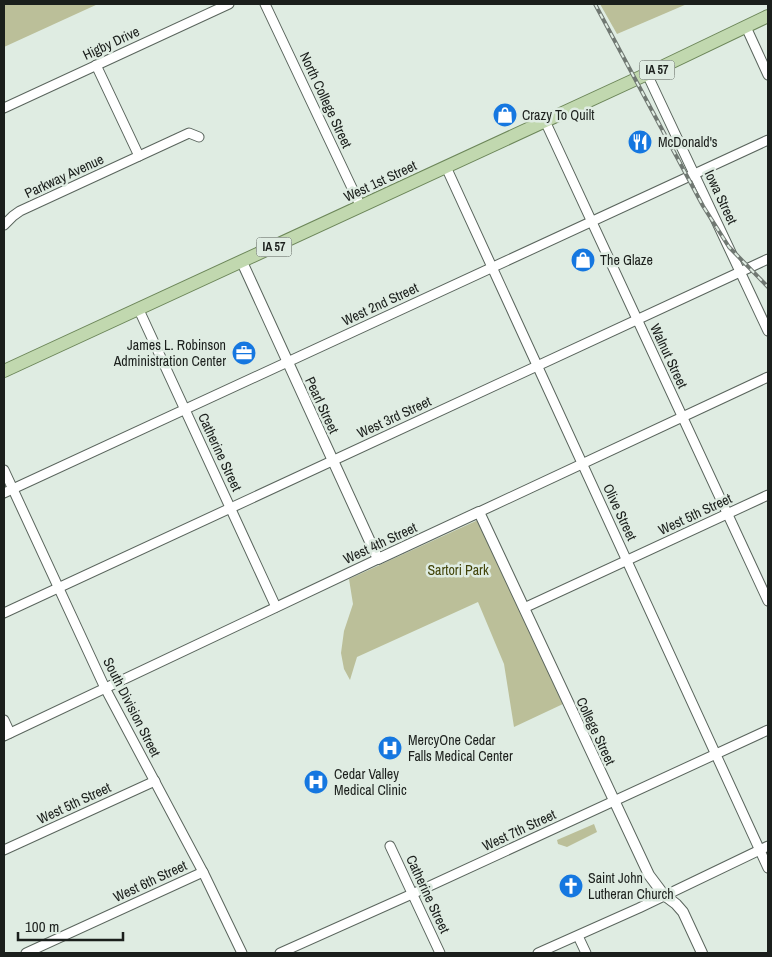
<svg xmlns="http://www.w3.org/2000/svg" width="772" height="957" viewBox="0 0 772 957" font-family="'Archivo Narrow',sans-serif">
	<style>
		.green { fill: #bbbf99 }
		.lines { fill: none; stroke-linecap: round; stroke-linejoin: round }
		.minor-casing { stroke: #5a655d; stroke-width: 11 }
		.tertiary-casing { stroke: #5a655d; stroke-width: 12 }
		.primary-casing { stroke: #6c8659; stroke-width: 14 }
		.minor { stroke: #fff; stroke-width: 9 }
		.tertiary { stroke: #fff; stroke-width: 10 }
		.primary { stroke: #c1d8af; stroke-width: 12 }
		.rail-casing { stroke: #707872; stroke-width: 4 }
		.rail { stroke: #dfece2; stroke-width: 2; stroke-dasharray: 5.5; stroke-linecap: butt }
		.labels { text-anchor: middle; stroke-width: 5; stroke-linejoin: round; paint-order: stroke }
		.shield { fill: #dfece2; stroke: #565c57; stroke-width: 1 }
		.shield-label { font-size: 12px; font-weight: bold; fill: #1b1f1c }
		.street-label { font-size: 14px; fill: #1b1f1c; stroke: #dfece2 }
		.poi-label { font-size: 14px; fill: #1b1f1c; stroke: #dfece2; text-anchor: start }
		.park-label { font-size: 14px; fill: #414309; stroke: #dfece2 }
	</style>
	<rect width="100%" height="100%" fill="#dfece2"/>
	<g class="green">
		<polygon points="4,4 98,4 4,47"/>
		<polygon points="600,4 687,4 617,34"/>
		<polygon points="478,520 563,704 514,727 504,664 478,602 357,657 350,680 344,669 341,653 344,631 353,604 349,579"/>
		<polygon points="594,824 597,832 567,847 558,844 557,840"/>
	</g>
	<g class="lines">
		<defs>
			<g id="minor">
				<polyline points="265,4 361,207"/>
				<polyline points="746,27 768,75"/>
				<polyline points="96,65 139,156"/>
				<polyline points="647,74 768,331"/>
				<polyline points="4,108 229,4"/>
				<polyline points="545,121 768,601"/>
				<polyline points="446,167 768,868"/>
				<polyline points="4,225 13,216 20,211 189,133 199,137"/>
				<polyline points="139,310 276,607"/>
				<polyline points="4,470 105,688 203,872 242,953"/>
				<polyline points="4,493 768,140"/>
				<polyline points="479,512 768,377"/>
				<polyline points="524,608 768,495"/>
				<polyline points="4,613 768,259"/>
				<polyline points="4,720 10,733"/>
				<polyline points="4,736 378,559"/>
				<polyline points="390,846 440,953"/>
				<polyline points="4,850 155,781"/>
				<polyline points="578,936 586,953"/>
				<polyline points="26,953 203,872"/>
				<polyline points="280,953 421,890 768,730"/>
				<polyline points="538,953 639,908 768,846"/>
			</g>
			<polyline id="tertiary" points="242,262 378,559 479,512 649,875 664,895 676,904 683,912 702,953"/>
			<polyline id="primary" points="4,371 647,74 768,16"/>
		</defs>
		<use href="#minor" class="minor-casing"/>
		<use href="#tertiary" class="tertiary-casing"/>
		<use href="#primary" class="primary-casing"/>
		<use href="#minor" class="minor"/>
		<use href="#tertiary" class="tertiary"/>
		<use href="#primary" class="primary"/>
		<defs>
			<polyline id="rail" points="595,4 703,206 729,247 768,287"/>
		</defs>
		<use href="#rail" class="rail-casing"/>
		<use href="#rail" class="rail"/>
	</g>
	<defs>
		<symbol id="shop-disc" viewBox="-11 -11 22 22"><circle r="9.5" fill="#1577e0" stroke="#dfece2"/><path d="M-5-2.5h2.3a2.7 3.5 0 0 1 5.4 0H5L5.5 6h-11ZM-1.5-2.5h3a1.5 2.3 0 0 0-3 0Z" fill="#fff"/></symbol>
		<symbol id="restaurant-disc" viewBox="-11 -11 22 22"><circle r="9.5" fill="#1577e0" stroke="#dfece2"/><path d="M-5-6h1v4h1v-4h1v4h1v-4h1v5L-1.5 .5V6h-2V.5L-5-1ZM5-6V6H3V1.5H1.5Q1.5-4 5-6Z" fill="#fff"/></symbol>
		<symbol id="office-disc" viewBox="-11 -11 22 22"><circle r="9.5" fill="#1577e0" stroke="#dfece2"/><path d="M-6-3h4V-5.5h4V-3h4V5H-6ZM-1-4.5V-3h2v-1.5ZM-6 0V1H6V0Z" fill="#fff"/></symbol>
		<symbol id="hospital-disc" viewBox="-11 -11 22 22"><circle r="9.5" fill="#1577e0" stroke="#dfece2"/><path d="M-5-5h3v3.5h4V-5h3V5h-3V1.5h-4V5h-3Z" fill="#fff"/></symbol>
		<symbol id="church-disc" viewBox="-11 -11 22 22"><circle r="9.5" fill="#1577e0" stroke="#dfece2"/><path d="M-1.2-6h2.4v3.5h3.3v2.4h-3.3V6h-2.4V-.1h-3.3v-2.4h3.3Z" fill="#fff"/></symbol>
	</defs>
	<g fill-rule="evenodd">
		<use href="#shop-disc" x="491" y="101" width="28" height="28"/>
		<use href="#restaurant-disc" x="626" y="128" width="28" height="28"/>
		<use href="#shop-disc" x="569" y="246" width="28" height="28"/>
		<use href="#office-disc" x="230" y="339" width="28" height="28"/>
		<use href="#hospital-disc" x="376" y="734" width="28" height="28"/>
		<use href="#hospital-disc" x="302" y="768" width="28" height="28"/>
		<use href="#church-disc" x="557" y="872" width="28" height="28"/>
	</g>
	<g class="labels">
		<g class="shield">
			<rect x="639.5" y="60.5" width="35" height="19" rx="4"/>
			<rect x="256.5" y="237.5" width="35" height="19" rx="4"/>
		</g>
		<g class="shield-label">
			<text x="657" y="74">IA 57</text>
			<text x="274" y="251">IA 57</text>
		</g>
		<g class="street-label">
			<text transform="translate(111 43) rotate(-25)" y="5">Higby Drive</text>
			<text transform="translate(326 100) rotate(65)" y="5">North College Street</text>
			<text transform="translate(64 176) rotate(-25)" y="5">Parkway Avenue</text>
			<text transform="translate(380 181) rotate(-25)" y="5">West 1st Street</text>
			<text transform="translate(721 197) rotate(65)" y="5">Iowa Street</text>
			<text transform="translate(380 304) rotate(-25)" y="5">West 2nd Street</text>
			<text transform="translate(669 356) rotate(65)" y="5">Walnut Street</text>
			<text transform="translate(322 405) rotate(65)" y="5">Pearl Street</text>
			<text transform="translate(394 417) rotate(-25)" y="5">West 3rd Street</text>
			<text transform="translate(220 452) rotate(65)" y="5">Catherine Street</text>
			<text transform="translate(620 512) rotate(65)" y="5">Olive Street</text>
			<text transform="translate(695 514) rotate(-25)" y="5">West 5th Street</text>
			<text transform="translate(380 543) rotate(-25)" y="5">West 4th Street</text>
			<text transform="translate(132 707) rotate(63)" y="5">South Division Street</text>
			<text transform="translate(596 731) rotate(65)" y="5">College Street</text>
			<text transform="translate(74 803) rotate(-25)" y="5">West 5th Street</text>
			<text transform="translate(519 830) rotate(-25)" y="5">West 7th Street</text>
			<text transform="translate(150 881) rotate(-25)" y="5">West 6th Street</text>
			<text transform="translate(428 894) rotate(65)" y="5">Catherine Street</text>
		</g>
		<g class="poi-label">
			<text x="522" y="120">Crazy To Quilt</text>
			<text x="658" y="147">McDonald's</text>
			<text x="600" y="265">The Glaze</text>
			<text x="226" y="350" text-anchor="end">James L. Robinson<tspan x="226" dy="16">Administration Center</tspan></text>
			<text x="408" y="745">MercyOne Cedar<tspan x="408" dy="16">Falls Medical Center</tspan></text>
			<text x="334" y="779">Cedar Valley<tspan x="334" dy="16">Medical Clinic</tspan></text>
			<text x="588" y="883">Saint John<tspan x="588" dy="16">Lutheran Church</tspan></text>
		</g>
		<g class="park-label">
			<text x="458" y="575">Sartori Park</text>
		</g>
	</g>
	<rect width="772" height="957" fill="none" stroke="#1b1f1c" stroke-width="10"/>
	<path d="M18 932v8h105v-8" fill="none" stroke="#1b1f1c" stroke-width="2.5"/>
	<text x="25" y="932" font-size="15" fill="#1b1f1c" stroke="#dfece2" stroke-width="4" paint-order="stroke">100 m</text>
</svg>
